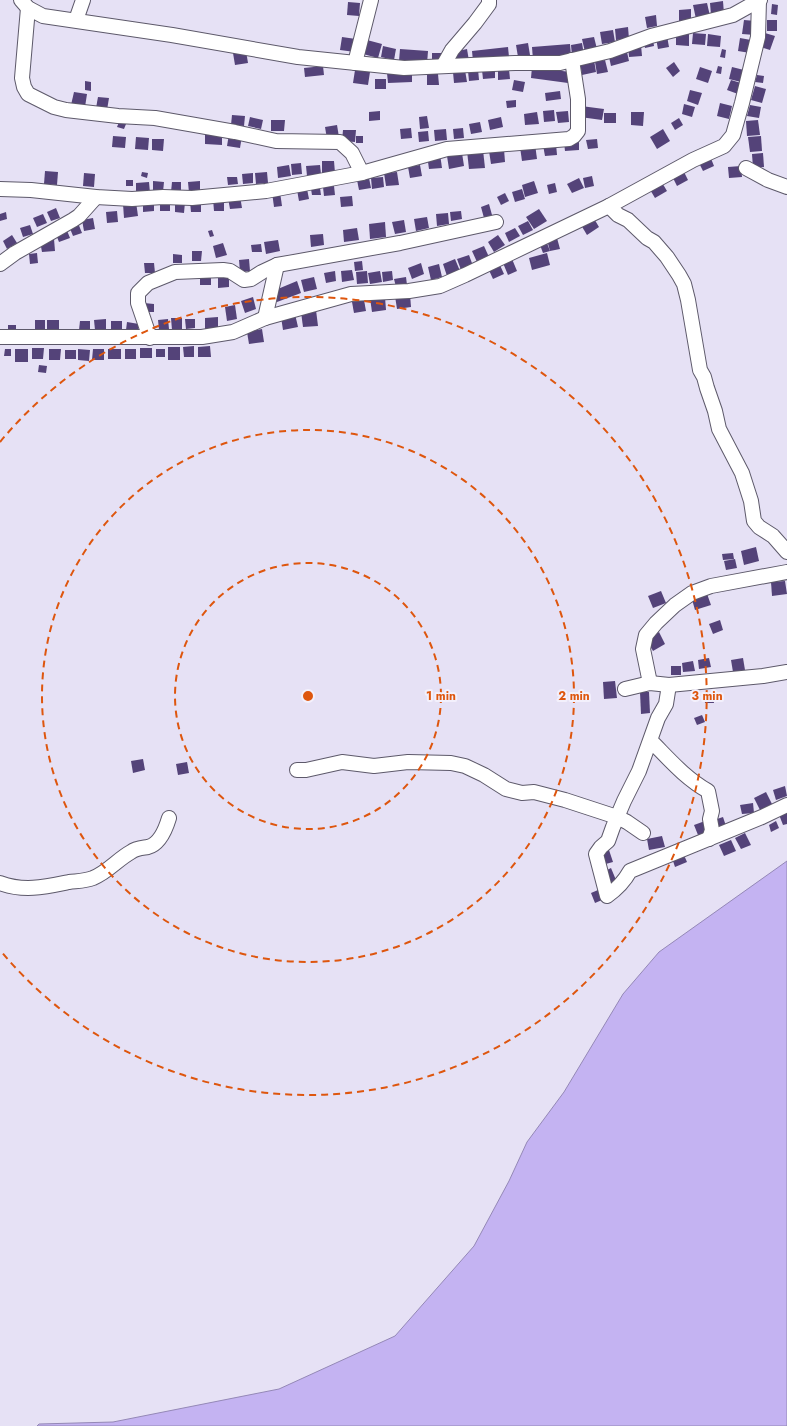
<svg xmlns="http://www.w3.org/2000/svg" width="787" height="1426" viewBox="0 0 787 1426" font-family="Jost,sans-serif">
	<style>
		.water { fill: #c4b3f2; stroke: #9488b6 }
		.building { fill: #544379 }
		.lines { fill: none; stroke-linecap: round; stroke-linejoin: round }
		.minor-casing { stroke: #5d596a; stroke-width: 16 }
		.minor { stroke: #fff; stroke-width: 14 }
		.ring { fill: none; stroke: #de560e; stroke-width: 2; stroke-dasharray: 7 5 }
		.centre { fill: #de560e; stroke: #f3f0fc; stroke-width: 2 }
		.ring-label { font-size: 12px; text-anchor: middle; font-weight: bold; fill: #de560e; stroke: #f3f0fc; stroke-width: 4; stroke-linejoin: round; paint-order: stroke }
	</style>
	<rect width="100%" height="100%" fill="#e6e1f5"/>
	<polygon class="water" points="787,861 787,1426 37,1426 39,1424 113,1422 279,1389 395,1336 474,1246 509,1181 527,1142 564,1092 623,994 659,952"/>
	<g class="building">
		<polygon points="723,1 724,14 711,15 710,3"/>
		<polygon points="348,2 360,3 359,16 347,15"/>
		<polygon points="707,3 710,16 696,19 693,5"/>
		<polygon points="772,4 778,5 777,15 771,14"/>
		<polygon points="691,9 691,22 679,23 679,10"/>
		<polygon points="656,15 657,26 647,28 645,17"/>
		<polygon points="744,20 756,21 755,35 742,34"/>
		<rect x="767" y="20" width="10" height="11"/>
		<polygon points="628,27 629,39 616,40 615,29"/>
		<polygon points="613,30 615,42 602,44 600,32"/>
		<polygon points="693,33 706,34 705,45 692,44"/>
		<polygon points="765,33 775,36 770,50 760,47"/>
		<polygon points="676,34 689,34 689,46 676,45"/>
		<polygon points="708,34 721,36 720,47 707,46"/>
		<polygon points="667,36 669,47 658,49 656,38"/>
		<polygon points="342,37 356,39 355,52 340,50"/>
		<polygon points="594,37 597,49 585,52 582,39"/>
		<polygon points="740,38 751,40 750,53 738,51"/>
		<polygon points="653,39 654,46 645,48 643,40"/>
		<polygon points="367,40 382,44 378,58 363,54"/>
		<polygon points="528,43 530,55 518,57 516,45"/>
		<polygon points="582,43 584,55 572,56 571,45"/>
		<polygon points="570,44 571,56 533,60 532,47"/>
		<polygon points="641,45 642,56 629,57 628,46"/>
		<polygon points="383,46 396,49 394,60 381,57"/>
		<polygon points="508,47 509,57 473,61 472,51"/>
		<polygon points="400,49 428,51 427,64 399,61"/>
		<polygon points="467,49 469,61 455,63 453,52"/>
		<polygon points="722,49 726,50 725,58 720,57"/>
		<polygon points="246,51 248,63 235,65 233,53"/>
		<polygon points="627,52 629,61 611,66 609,57"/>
		<polygon points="432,53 444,53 444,62 432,63"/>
		<polygon points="594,60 596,72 582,75 580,62"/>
		<polygon points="605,60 608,72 597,74 595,62"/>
		<polygon points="674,62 680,71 673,77 666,68"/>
		<polygon points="323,66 324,75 305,77 304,68"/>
		<polygon points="718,66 722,67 721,74 716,73"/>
		<polygon points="532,67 570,72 568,83 531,78"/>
		<polygon points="700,67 712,71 708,83 696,79"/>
		<polygon points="732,67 744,70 741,82 729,79"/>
		<polygon points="478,69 479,80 469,81 468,71"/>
		<polygon points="495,69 495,78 483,79 482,70"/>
		<polygon points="498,69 509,69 510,79 498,80"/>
		<polygon points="355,70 370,72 368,85 353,83"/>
		<polygon points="465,70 467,82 454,83 453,72"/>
		<polygon points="412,72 412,82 388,83 387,73"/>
		<polygon points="427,74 438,74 439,85 427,85"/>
		<polygon points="757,75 764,76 763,83 755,82"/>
		<rect x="375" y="79" width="11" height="10"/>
		<polygon points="514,80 525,82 523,92 512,90"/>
		<polygon points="731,80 741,83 738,94 727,90"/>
		<polygon points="85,81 91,82 91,91 85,90"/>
		<polygon points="755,86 766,89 762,103 751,100"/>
		<polygon points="690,90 702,93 698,105 687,101"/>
		<polygon points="560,91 561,99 546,101 545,93"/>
		<polygon points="74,92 87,94 85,107 71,105"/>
		<polygon points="98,97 109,98 107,110 96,108"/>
		<polygon points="516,100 516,107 507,108 506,101"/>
		<polygon points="720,103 732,106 729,119 717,116"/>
		<polygon points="684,104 695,107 692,117 682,114"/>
		<polygon points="750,105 761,107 759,118 747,116"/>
		<polygon points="581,106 604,109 602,120 580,117"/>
		<polygon points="554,110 555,121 544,122 543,111"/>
		<polygon points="380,111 380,120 369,121 369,112"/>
		<polygon points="568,111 569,122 558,123 556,112"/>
		<polygon points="537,112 539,124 525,125 524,114"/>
		<polygon points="631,112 644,112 643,126 631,125"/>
		<rect x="604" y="113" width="12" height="10"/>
		<polygon points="232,115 245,116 244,126 231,125"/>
		<polygon points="427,116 429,128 420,129 419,117"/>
		<polygon points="250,117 263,120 261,129 248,126"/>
		<polygon points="501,117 503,127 490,130 488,120"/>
		<polygon points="679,118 683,125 675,130 671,123"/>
		<polygon points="271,120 285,120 284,131 271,131"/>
		<polygon points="758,120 760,135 747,136 746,121"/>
		<polygon points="119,122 126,124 124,129 117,127"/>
		<polygon points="480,122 482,132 471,134 469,124"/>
		<polygon points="337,125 339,137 327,139 325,127"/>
		<polygon points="411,128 412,138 401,139 400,129"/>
		<polygon points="463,128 464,138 454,139 453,129"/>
		<polygon points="446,129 447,140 435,141 434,130"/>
		<polygon points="663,129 670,141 657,149 650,137"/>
		<polygon points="205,130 222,131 222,145 205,144"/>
		<polygon points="343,130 356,130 355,142 342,141"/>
		<polygon points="428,131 429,141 419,142 418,132"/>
		<polygon points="229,134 242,136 240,148 227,146"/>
		<polygon points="113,136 126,137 125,148 112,147"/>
		<rect x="356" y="136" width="7" height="7"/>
		<polygon points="761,136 762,151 750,152 748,137"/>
		<polygon points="136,137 149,138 148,150 135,149"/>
		<polygon points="152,139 164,139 163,151 152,150"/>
		<polygon points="597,139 598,148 588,149 586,140"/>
		<polygon points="579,141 579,150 565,151 564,142"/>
		<polygon points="535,144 537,159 522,161 520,147"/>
		<polygon points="556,144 557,155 545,156 543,145"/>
		<polygon points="504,149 505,162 491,164 489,151"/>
		<polygon points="483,150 485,168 469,169 467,151"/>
		<polygon points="462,153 464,166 449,169 447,156"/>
		<polygon points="763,153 764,167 753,168 752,154"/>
		<polygon points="440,154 442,168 429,169 427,155"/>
		<polygon points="710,156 714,166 703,171 698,161"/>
		<polygon points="322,161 334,161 335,173 322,173"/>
		<polygon points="301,163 302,174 292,175 291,164"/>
		<polygon points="289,165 291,176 278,178 277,167"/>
		<polygon points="320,165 321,174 307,176 306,166"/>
		<polygon points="420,165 422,176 410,178 408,167"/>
		<polygon points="741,166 742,177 729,178 728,167"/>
		<polygon points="683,170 688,180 677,186 672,176"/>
		<polygon points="45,171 58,172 57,185 44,184"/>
		<polygon points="142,172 148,173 147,178 141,176"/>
		<polygon points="267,172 268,183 256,184 255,173"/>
		<polygon points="397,172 399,185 386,186 384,173"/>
		<polygon points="84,173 95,174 94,187 83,186"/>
		<polygon points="253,173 253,183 243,184 242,174"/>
		<polygon points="592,176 594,186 585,188 583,178"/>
		<polygon points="227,177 237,177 238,184 228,185"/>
		<polygon points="383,177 384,187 372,189 371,178"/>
		<polygon points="369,178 371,188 359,190 357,180"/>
		<polygon points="579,178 584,188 572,193 567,184"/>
		<rect x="126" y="180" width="7" height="6"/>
		<polygon points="153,181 164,182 163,192 153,192"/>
		<polygon points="200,181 200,192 189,193 188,182"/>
		<polygon points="534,181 538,193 525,197 522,185"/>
		<polygon points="661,181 667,191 655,198 649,188"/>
		<polygon points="149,182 150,193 136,193 136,183"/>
		<polygon points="172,182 181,182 181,192 171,192"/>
		<polygon points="555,183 557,192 549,194 547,185"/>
		<polygon points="334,186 335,195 324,196 323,187"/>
		<polygon points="320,188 321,195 312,195 311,189"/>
		<polygon points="307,189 309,199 299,201 297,190"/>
		<polygon points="522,189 525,199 515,202 512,192"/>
		<polygon points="272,192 280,192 282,206 274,207"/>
		<polygon points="505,193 509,201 501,205 497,197"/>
		<polygon points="240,196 242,208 230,209 228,198"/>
		<polygon points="352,196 353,206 341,207 340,197"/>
		<polygon points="213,199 224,199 224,211 214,211"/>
		<rect x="160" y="201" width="10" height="10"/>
		<polygon points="201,201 201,212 191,212 190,202"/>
		<polygon points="136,202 138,216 124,218 123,204"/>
		<polygon points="143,202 154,202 154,211 143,212"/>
		<polygon points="175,202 185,202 184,213 175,212"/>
		<polygon points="489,204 492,215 484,218 481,207"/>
		<polygon points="56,208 60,218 51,221 47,212"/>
		<polygon points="539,209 547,221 534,229 526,217"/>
		<polygon points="117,211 118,222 107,223 106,212"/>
		<polygon points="461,211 462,219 451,221 450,212"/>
		<polygon points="6,212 7,219 0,221 0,214"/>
		<polygon points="448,213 449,224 437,226 436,214"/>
		<polygon points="43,214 47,223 37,227 33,218"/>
		<polygon points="427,217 429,228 416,231 414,219"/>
		<polygon points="593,217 599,227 587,235 581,225"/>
		<polygon points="93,218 95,229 84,231 82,220"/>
		<polygon points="404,220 406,232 395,234 392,222"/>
		<polygon points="528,221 533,230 523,235 518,226"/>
		<polygon points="385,222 386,237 370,239 369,224"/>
		<polygon points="78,223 82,233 73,236 69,226"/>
		<polygon points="30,225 33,234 23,237 20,228"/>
		<polygon points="66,228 70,238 59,242 55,232"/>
		<polygon points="357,228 359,240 344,242 343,230"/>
		<polygon points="515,228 520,236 509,242 505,233"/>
		<polygon points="212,230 214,236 210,237 208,231"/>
		<polygon points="323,234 324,245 311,247 310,235"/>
		<polygon points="12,235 17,243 7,249 3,241"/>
		<polygon points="498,235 505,245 494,252 488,242"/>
		<polygon points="557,238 560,249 550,251 547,240"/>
		<polygon points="54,239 55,251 42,252 40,241"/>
		<polygon points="278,240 280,251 266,254 264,242"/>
		<polygon points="223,243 227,255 216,258 213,246"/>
		<polygon points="547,243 550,251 543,253 540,245"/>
		<polygon points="261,244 262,252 252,252 251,245"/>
		<polygon points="484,246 489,257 477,262 472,251"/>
		<polygon points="192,251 202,251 201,261 192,261"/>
		<polygon points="37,253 38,263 30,264 29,254"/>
		<polygon points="547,253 550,265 532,270 529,258"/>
		<polygon points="173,254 182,255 182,263 173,263"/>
		<polygon points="469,255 473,266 461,270 457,259"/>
		<polygon points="249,259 250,271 240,272 239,260"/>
		<polygon points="455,259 460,271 447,276 443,264"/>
		<polygon points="512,259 517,271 508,275 503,263"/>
		<polygon points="362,261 363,270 355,271 354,262"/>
		<polygon points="144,263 154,263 155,273 145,273"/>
		<polygon points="421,263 424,274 412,279 408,268"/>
		<polygon points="499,263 504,274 493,279 488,268"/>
		<polygon points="439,264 442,277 431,280 428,267"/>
		<polygon points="352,270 354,280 342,282 341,271"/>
		<polygon points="335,271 336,281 326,283 324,273"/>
		<polygon points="367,271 368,283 357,284 356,272"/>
		<polygon points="380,271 382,282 370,284 368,273"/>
		<polygon points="392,271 393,280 383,282 382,272"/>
		<polygon points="229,275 229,287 218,288 218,276"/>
		<polygon points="314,277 317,289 304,292 301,280"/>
		<polygon points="406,277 407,285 396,287 394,279"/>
		<rect x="200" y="278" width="11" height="7"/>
		<polygon points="297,281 301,293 277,302 273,291"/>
		<polygon points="410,294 411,307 397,309 395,296"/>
		<polygon points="253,297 256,309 245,313 241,301"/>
		<polygon points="385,297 386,310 372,312 370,298"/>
		<polygon points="364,300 366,311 354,313 352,302"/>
		<polygon points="144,303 154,304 154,312 143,312"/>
		<polygon points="235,305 237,319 227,321 225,307"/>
		<polygon points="316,310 318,326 303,327 301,312"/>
		<polygon points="295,314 298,327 283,330 281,317"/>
		<polygon points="218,317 218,330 205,330 205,318"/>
		<polygon points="171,318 182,318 182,329 172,330"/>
		<polygon points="106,319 106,330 95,330 94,320"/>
		<polygon points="168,319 169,329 159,330 158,320"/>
		<polygon points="185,319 195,319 195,328 186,329"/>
		<rect x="35" y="320" width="10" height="10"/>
		<rect x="47" y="320" width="12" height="11"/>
		<polygon points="80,321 90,321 90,330 79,330"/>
		<rect x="111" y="321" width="11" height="9"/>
		<polygon points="127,322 139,324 138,332 126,330"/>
		<rect x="8" y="325" width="8" height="6"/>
		<polygon points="262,329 264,342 249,344 247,332"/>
		<polygon points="194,346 194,357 184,357 183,347"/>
		<polygon points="210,346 211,357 198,357 198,347"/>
		<rect x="168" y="347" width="12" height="13"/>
		<polygon points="32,348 44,348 43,359 32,359"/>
		<rect x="140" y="348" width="12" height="10"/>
		<polygon points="5,349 11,349 11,356 4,356"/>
		<rect x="15" y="349" width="13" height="13"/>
		<polygon points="49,349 61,349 60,360 49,360"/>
		<polygon points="78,349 90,350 89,361 78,360"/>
		<polygon points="93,349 104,349 104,360 92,360"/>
		<rect x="108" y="349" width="13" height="10"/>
		<rect x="125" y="349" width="11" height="10"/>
		<rect x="156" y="349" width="9" height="8"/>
		<rect x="65" y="350" width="11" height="9"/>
		<polygon points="39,365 47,366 46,373 38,372"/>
		<polygon points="756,547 759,561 744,565 741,551"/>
		<polygon points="733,553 734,559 723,560 722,554"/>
		<polygon points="735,559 737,568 726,570 724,561"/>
		<polygon points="785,581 787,594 772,596 771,582"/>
		<polygon points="661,591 666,603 653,608 648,596"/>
		<polygon points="706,591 711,605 695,610 691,596"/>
		<polygon points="720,620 723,630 713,634 709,624"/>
		<polygon points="659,632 665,644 653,651 646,639"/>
		<polygon points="709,658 711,667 699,669 698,660"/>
		<polygon points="743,658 745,670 733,672 731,660"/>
		<polygon points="693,661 695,671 683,672 682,663"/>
		<rect x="671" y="666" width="10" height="9"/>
		<polygon points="615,681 617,698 604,699 603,682"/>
		<polygon points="640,692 649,692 650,713 641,714"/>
		<polygon points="713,694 714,703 705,703 704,695"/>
		<polygon points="702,715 705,722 697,725 694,718"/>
		<polygon points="143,759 145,770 133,773 131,761"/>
		<polygon points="187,762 189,773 178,775 176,764"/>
		<polygon points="785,786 787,796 776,800 773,790"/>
		<polygon points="766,792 772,804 760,810 754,798"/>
		<polygon points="753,803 754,813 742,814 740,805"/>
		<polygon points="787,809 787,824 783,825 778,812"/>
		<polygon points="723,817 726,826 715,830 711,821"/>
		<polygon points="705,821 709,831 698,835 694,825"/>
		<polygon points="776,821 779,828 771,832 769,825"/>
		<polygon points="745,833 751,845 741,849 735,838"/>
		<polygon points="662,836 665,847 649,850 647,839"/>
		<polygon points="731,840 736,851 724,856 719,845"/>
		<polygon points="609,850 613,862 602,865 599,853"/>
		<polygon points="683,853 687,862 675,867 672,858"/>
		<polygon points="611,868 616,880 608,884 603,872"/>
		<polygon points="598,890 602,900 595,903 591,893"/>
	</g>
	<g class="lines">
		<defs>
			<g id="minor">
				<polyline points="21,0 28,8 43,16 172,35 298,57 404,68 515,63 560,63 610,51 651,36 733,15 760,0"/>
				<polyline points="28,8 22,78 24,87 28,94 54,107 66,110 118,116 155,118 235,132 276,141 340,142 352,153 362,173"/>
				<polyline points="76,20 83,0"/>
				<polyline points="355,63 371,0"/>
				<polyline points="443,66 452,50 475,23 489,4 489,0"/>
				<polyline points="746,168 768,180 787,187"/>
				<polyline points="0,189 31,190 96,197 132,199 163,197 192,198 266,191 362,173 447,149 569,139 574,136 578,131 578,99 572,60"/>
				<polyline points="609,206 618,215 628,220 647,238 654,242 667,257 679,275 684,284 688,300 700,370 704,377 707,388 715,411 719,429 742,473 751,501 754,521 759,527 773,536 787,552"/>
				<polyline points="0,264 15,253 73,220 79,216 96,197"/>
				<polyline points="265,318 277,265"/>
				<polyline points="0,337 202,337 233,332 265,318 351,294 409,291 440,286 465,275 609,206 693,160 724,146 733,135 742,103 758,37 759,0"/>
				<polyline points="150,338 138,303 138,293 148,283 175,272 223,270 230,271 244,280 251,279 262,272 277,265 400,243 496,222"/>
				<polyline points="650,683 643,649 646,635 656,623 675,605 692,593 711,586 787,572"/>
				<path d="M 669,685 L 666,704 L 658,718 L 639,771 L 624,801 L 613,827 L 608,841 L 601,847 L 596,854 L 607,896 C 617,889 624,882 630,871 L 762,817 L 787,805"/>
				<polyline points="625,689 650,683 669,685 763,676 787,672"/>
				<path d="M 651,741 C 669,759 685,778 708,791 L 712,811 L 710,819 L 712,830 L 709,839"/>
				<polyline points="297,770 306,770 342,762 374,766 408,762 451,763 465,766 484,775 506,789 522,793 534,792 565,800 617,817 627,822 643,833"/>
				<path d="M 0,883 C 24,892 45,887 69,882 C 77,881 86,881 93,878 C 108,872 118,859 131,852 C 136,848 142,848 148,847 C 160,844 166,828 169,818"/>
			</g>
		</defs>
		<use href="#minor" class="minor-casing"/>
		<use href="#minor" class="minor"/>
	</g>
	<g class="ring">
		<circle cx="308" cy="696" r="133"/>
		<circle cx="308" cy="696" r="266"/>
		<path d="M0 442A399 399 0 1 1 0 950"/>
	</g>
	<circle cx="308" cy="696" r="6" class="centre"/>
	<g class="ring-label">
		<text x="441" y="700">1 min</text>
		<text x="574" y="700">2 min</text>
		<text x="707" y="700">3 min</text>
	</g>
</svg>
